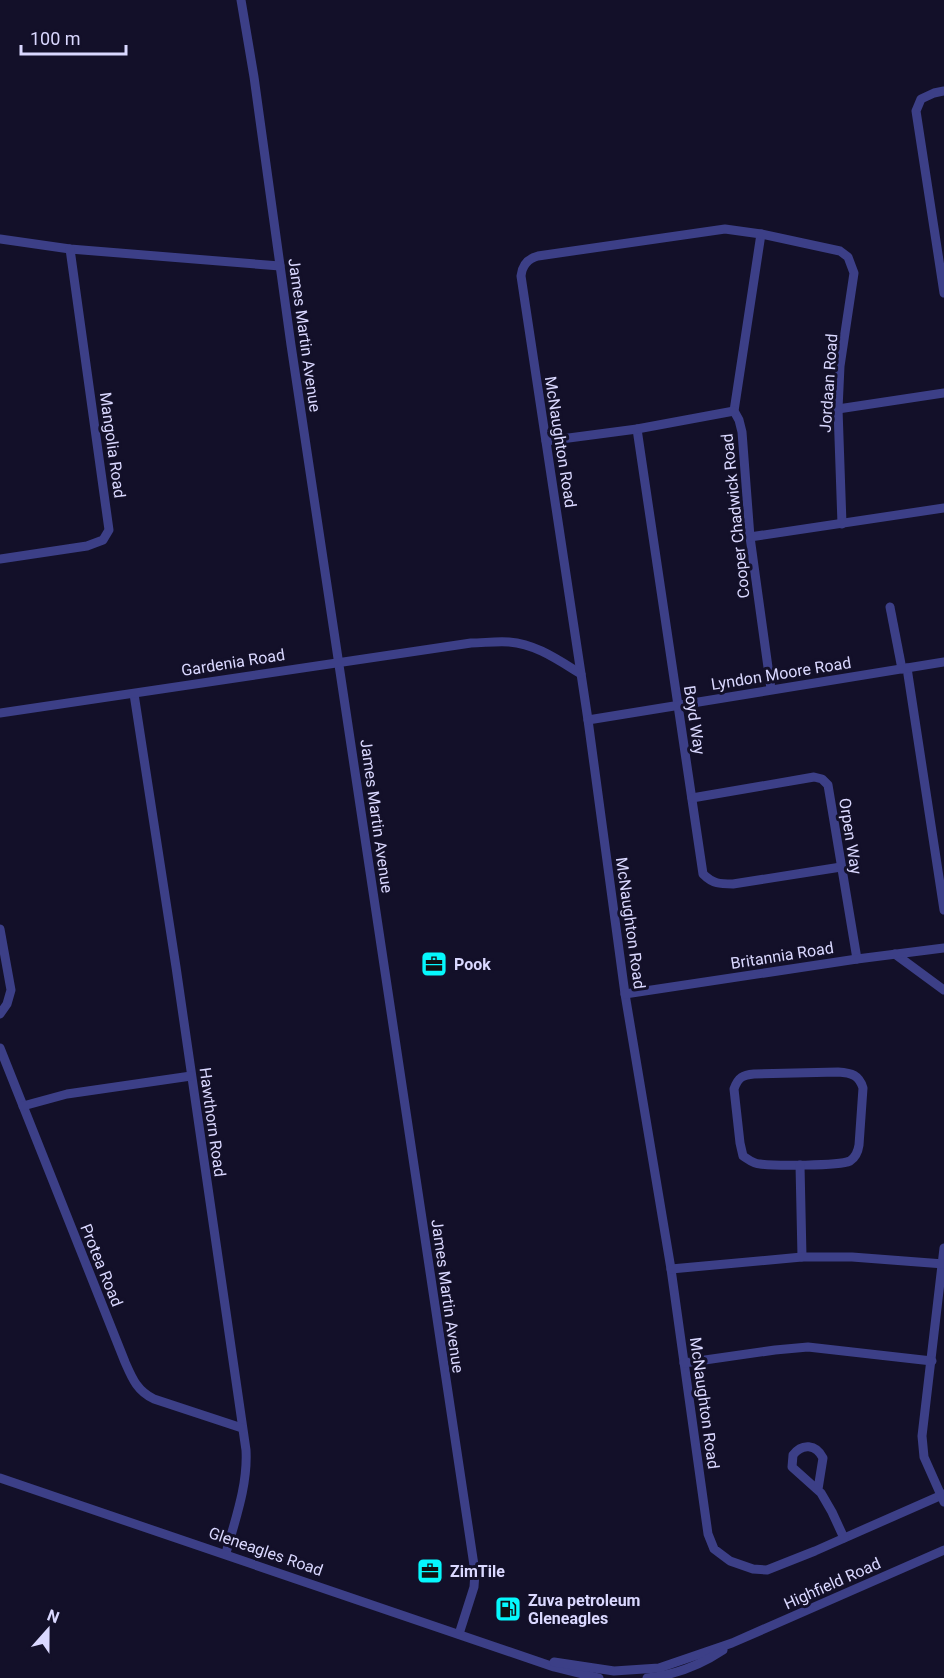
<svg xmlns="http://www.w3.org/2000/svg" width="944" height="1678" viewBox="0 0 944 1678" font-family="Roboto,sans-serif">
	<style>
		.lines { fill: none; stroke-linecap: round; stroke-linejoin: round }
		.minor { stroke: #3c3f87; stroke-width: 9 }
		.labels { text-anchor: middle; stroke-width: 6; stroke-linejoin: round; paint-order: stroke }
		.street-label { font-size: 16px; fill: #dad8ff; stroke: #131029 }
		.poi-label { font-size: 16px; font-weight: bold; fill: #dad8ff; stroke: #131029; text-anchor: start }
	</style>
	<rect width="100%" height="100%" fill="#131029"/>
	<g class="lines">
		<g class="minor">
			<polyline points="241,0 254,77 291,345 475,1572 474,1587 459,1634"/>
			<polyline points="944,91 934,93 921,99 916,111 944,293"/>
			<polyline points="761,234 734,411 739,420 742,432 750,537 771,689"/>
			<polyline points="0,239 70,249 280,266"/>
			<polyline points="838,409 944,393"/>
			<path d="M 637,429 L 703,874 C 713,884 720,884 733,884 L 841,867"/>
			<polyline points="546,441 637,429 734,411"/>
			<path d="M 842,524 L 838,409 L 840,366 L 854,273 L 848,257 L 840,251 L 761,234 L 725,229 L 538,256 C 527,259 522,266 521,276 L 588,720 L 625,994 L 671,1269 L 708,1534 L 714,1549 L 730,1561 L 753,1569 L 767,1570 L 815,1551 L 944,1494"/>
			<polyline points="750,537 944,508"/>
			<polyline points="0,559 87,546 103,540 109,530 70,249"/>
			<polyline points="890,607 902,669"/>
			<polyline points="907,668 944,910"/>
			<path d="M 134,694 L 176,967 L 246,1450 C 248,1485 235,1520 226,1553"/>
			<path d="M 0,713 C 157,689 314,665 471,643 C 483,643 496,641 509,642 C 536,644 558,660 581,674"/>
			<polyline points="588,720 944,662"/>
			<polyline points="692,798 814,777 822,779 828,785 857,959"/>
			<polyline points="0,929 11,990 7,1004 0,1014"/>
			<polyline points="895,954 944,990"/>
			<polyline points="625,994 857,959 944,948"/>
			<path d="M 0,1048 L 125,1362 C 132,1378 137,1391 154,1399 L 242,1428"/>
			<path d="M 838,1072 C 852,1073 859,1075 863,1088 L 859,1145 C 858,1152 856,1157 850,1161 C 838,1166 774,1166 760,1164 C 753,1164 748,1159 743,1156 L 740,1143 L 734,1089 C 738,1077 743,1075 754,1074 Z"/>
			<polyline points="23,1106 67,1094 191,1076"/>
			<polyline points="800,1165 802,1257"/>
			<polyline points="944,1248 922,1436 924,1457 944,1502"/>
			<polyline points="671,1269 802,1257 852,1257 944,1264"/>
			<polyline points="684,1363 775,1350 808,1347 932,1361"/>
			<polyline points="0,1478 554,1667 599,1678"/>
			<path d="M 818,1489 L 823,1458 C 816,1444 802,1443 793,1455 L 792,1467 L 821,1493 L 832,1512 L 844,1538"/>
			<polyline points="554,1662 614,1671 659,1668 732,1643 944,1550"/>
			<path d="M 647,1678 C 675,1675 699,1666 723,1650"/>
		</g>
	</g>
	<defs>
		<symbol id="office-square" viewBox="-11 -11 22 22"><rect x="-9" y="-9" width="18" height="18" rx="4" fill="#06f8fd" stroke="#131029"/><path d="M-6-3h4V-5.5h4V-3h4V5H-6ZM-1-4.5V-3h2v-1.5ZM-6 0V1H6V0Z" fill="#111"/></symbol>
		<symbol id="fuel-square" viewBox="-11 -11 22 22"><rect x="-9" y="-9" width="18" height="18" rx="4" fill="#06f8fd" stroke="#131029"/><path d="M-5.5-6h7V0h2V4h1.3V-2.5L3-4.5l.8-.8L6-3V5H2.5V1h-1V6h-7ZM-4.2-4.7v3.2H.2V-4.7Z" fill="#111"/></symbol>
	</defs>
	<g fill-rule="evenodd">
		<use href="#office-square" x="419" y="949" width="30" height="30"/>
		<use href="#office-square" x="415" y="1556" width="30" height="30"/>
		<use href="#fuel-square" x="493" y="1594" width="30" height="30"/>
	</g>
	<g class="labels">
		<g class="street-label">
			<text transform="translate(305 335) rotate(82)" y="6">James Martin Avenue</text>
			<text transform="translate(828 383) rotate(-86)" y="6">Jordaan Road</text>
			<text transform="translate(561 442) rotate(81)" y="6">McNaughton Road</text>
			<text transform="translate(113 445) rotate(82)" y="6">Mangolia Road</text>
			<text transform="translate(735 516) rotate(-96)" y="6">Cooper Chadwick Road</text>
			<text transform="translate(233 662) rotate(-9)" y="6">Gardenia Road</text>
			<text transform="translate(781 673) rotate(-9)" y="6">Lyndon Moore Road</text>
			<text transform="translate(695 720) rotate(81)" y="6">Boyd Way</text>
			<text transform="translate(377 816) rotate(82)" y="6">James Martin Avenue</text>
			<text transform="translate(851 836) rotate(81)" y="6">Orpen Way</text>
			<text transform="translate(631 923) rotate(82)" y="6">McNaughton Road</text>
			<text transform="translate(782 955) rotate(-9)" y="6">Britannia Road</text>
			<text transform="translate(213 1122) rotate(82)" y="6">Hawthorn Road</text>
			<text transform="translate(102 1265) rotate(68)" y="6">Protea Road</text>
			<text transform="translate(448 1296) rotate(82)" y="6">James Martin Avenue</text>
			<text transform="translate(705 1403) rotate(82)" y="6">McNaughton Road</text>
			<text transform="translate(266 1551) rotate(19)" y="6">Gleneagles Road</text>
			<text transform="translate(832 1583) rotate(-24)" y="6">Highfield Road</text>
		</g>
		<g class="poi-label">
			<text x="454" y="970">Pook</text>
			<text x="450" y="1577">ZimTile</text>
			<text x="528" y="1606">Zuva petroleum<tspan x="528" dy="18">Gleneagles</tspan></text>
		</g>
	</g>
	<g transform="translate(48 1630) rotate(21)" stroke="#131029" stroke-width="4.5" paint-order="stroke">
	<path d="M0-4.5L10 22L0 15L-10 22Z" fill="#dad8ff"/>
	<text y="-9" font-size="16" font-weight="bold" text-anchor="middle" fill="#dad8ff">N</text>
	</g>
	<path d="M21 45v9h105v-9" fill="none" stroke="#dad8ff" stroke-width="3"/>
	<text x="30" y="45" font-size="18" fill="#dad8ff" stroke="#131029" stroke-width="4.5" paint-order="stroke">100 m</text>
</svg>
